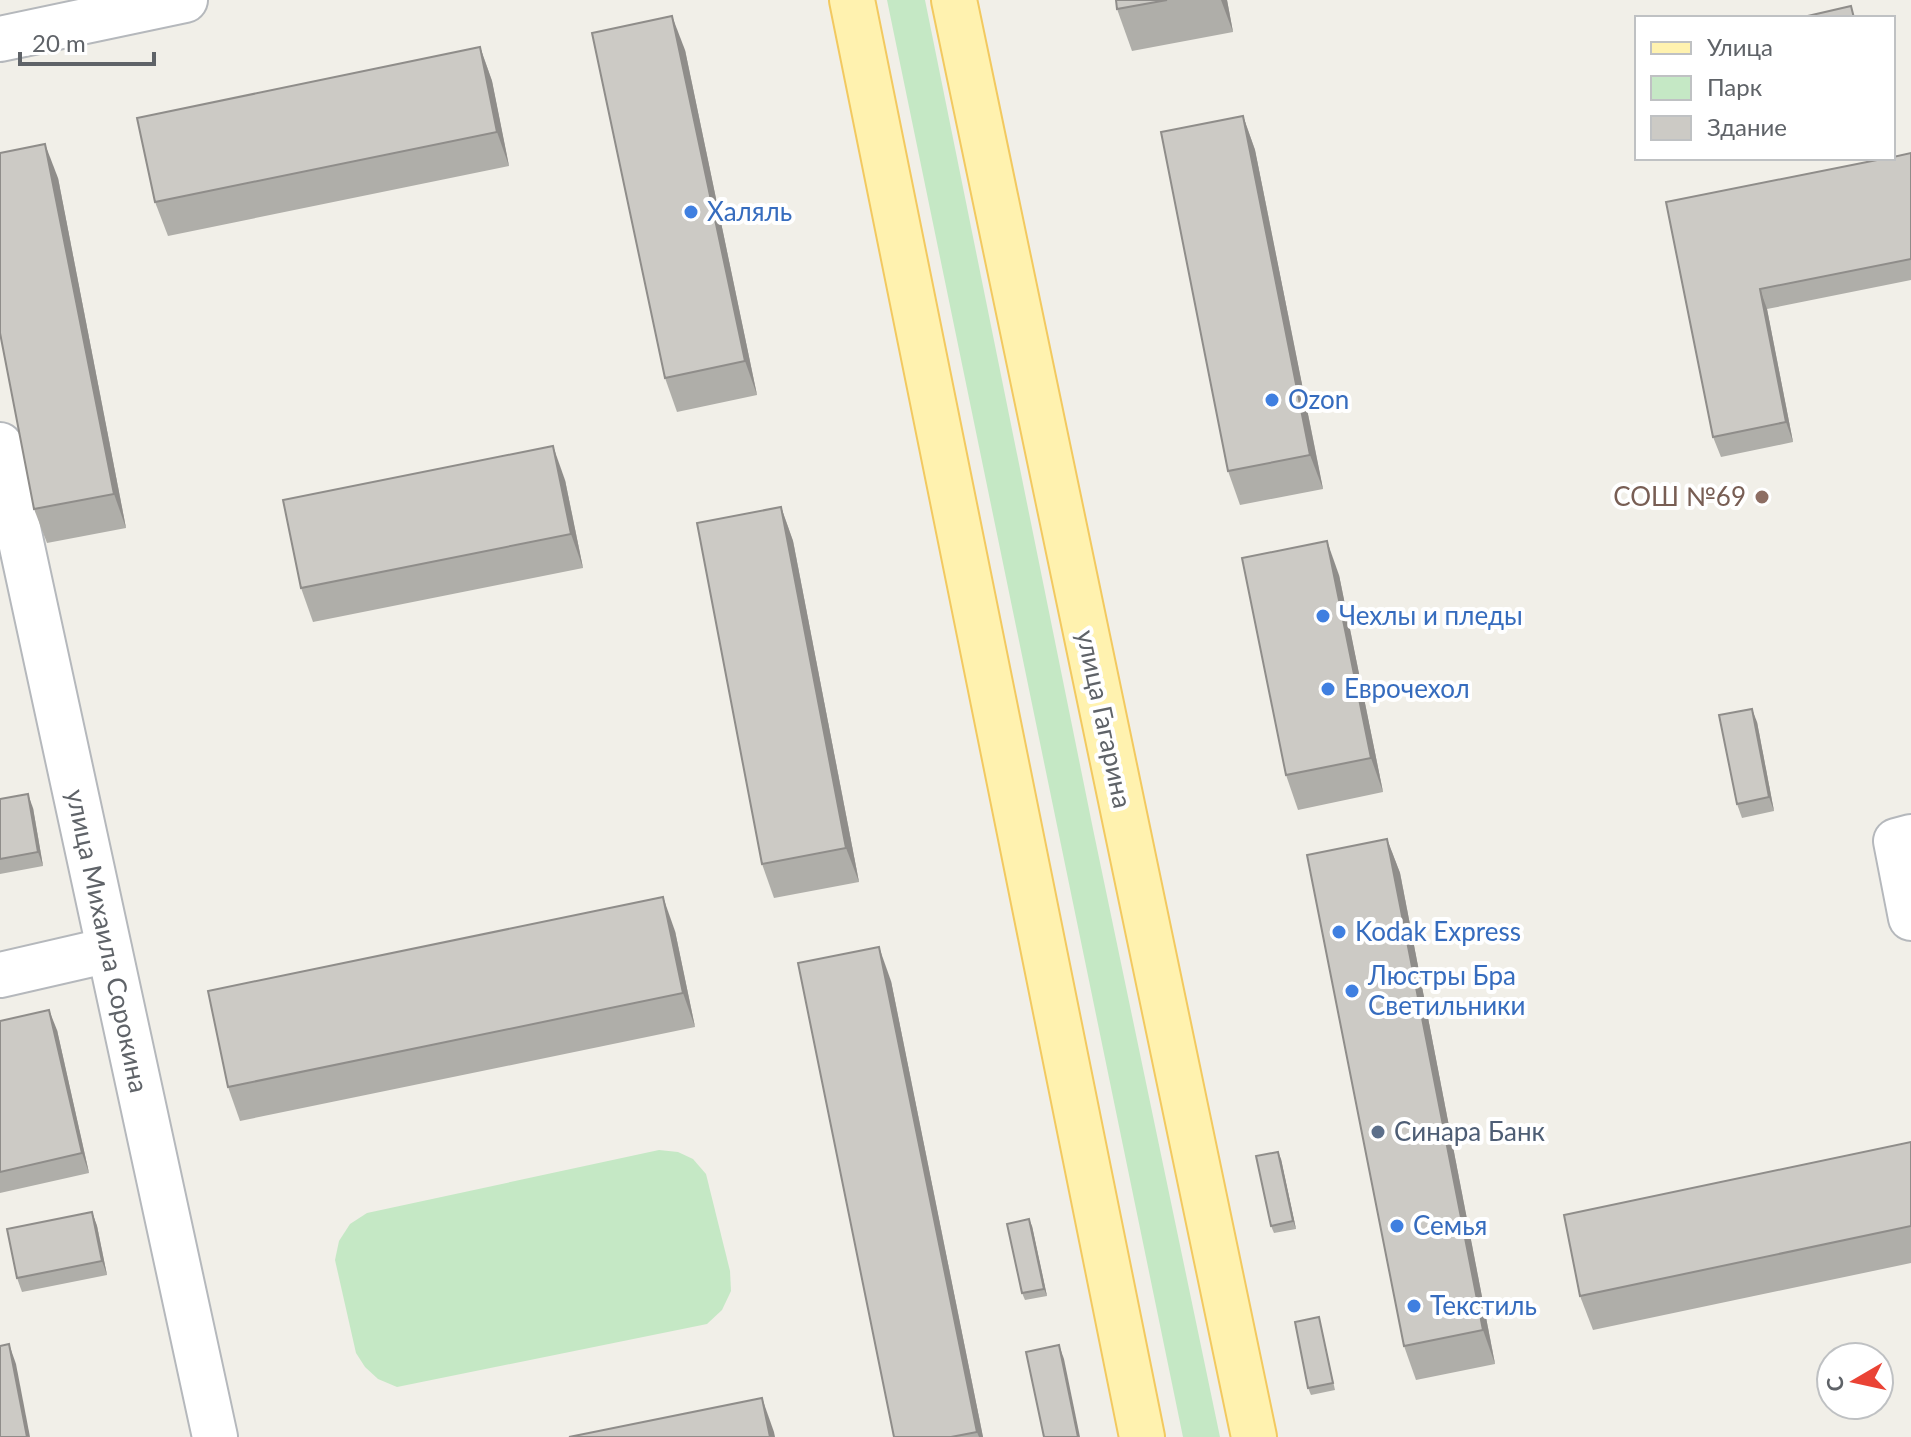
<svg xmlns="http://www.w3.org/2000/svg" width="1911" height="1437" viewBox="0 0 1911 1437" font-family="Lato,sans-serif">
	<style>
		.green { fill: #c5e8c5 }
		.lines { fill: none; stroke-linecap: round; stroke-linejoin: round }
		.minor-casing { stroke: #b5b8bc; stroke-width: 48 }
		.major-casing { stroke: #f2c960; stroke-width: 48 }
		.minor { stroke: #fff; stroke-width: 44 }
		.major { stroke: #fff2af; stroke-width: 44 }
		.wall { fill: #afaea9 }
		.shaded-wall { fill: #8f8d8a }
		.building { fill: #cccac5; stroke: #8f8d8a; stroke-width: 2 }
		.shop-dot { fill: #3f7fe0; stroke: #fff; stroke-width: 3 }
		.education-dot { fill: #8d6e63; stroke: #fff; stroke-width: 3 }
		.service-dot { fill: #5c6f8a; stroke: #fff; stroke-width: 3 }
		.labels { text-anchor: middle; stroke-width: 8; stroke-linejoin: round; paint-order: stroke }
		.shop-label { font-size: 26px; fill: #366cbe; stroke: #fff; text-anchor: start }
		.education-label { font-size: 26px; fill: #785e54; stroke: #fff; text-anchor: end }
		.street-label { font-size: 26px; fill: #5f6368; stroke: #fff }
		.service-label { font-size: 26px; fill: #4e5e75; stroke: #fff; text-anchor: start }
	</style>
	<rect width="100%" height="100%" fill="#f1efe8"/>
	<g class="green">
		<polygon points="887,0 925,0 1093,829 1220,1437 1183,1437"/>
		<polygon points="659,1150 678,1152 693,1159 706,1174 730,1271 731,1291 722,1310 707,1324 397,1387 378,1379 365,1367 356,1353 335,1260 339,1241 350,1224 367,1213"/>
	</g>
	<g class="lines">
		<defs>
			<g id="minor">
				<polyline points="0,39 185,0"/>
				<polyline points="0,445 215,1437"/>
				<polyline points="1911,837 1896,841 1911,918"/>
				<polyline points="0,975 109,950"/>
			</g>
			<g id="major">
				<polyline points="852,0 1142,1437"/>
				<polyline points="954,0 1254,1437"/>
			</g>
		</defs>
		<use href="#minor" class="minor-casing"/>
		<use href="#major" class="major-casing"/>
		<use href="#minor" class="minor"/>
		<use href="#major" class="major"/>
	</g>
	<g class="wall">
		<polygon points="1116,0 1227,0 1233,32 1132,51 1117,9"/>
		<polygon points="480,47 492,81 509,166 168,236 155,202"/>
		<polygon points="685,50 757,395 677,412 665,378"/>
		<polygon points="1243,116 1255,150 1323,489 1240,505 1228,471"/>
		<polygon points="1911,153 1911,280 1767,309 1793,442 1721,457 1713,437 1666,202"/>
		<polygon points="58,178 126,528 47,543 34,509"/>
		<polygon points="565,480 583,568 313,622 301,588"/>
		<polygon points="781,507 793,541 859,882 774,898 762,864"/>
		<polygon points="1339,575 1383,792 1298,810 1286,775"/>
		<polygon points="1757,722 1774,811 1742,818 1737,804"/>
		<polygon points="0,799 33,808 43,866 0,874"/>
		<polygon points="1387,839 1400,873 1495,1364 1416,1380 1404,1346"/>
		<polygon points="675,931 695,1027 240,1121 228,1087"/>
		<polygon points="891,981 983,1437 894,1437"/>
		<polygon points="0,1021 57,1030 89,1173 0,1193"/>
		<polygon points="1911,1142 1911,1263 1593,1330 1580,1296"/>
		<polygon points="1281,1159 1296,1229 1274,1233 1271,1226"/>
		<polygon points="92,1212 97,1226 107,1275 22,1292 17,1278"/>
		<polygon points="1032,1226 1047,1296 1025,1300 1022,1293"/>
		<polygon points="1319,1317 1335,1390 1311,1395 1308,1388"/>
	</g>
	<g class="shaded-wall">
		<polygon points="1221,0 1227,0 1233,32"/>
		<polygon points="672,16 685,50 757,395 745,361"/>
		<polygon points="480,47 492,81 509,166 497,132"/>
		<polygon points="1243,116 1255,150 1323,489 1310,455"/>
		<polygon points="45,144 58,178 126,528 114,494"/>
		<polygon points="1760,289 1767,309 1793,442 1786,422"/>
		<polygon points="553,446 565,480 583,568 571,534"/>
		<polygon points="781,507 793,541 859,882 846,848"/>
		<polygon points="1327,541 1339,575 1383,792 1371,758"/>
		<polygon points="1752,709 1757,722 1774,811 1769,797"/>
		<polygon points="28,794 33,808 43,866 38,852"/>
		<polygon points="1387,839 1400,873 1495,1364 1483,1330"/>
		<polygon points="663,897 675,931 695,1027 683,993"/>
		<polygon points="879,947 891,981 983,1437 979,1437 977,1432"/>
		<polygon points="49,1010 57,1030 89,1173 82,1153"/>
		<polygon points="1278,1152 1281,1159 1296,1229 1293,1221"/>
		<polygon points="92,1212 97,1226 107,1275 102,1261"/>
		<polygon points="1029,1219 1032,1226 1047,1296 1044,1289"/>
		<polygon points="9,1344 16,1364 30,1437 27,1437"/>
		<polygon points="1059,1345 1064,1359 1080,1437 1078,1437"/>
		<polygon points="762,1398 774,1432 775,1437 770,1437"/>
	</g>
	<g class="building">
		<polygon points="1116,0 1167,0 1117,9"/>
		<polygon points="1851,6 1854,18 1799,18"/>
		<polygon points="672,16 745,361 665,378 592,33"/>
		<polygon points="480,47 497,132 155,202 137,118"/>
		<polygon points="1243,116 1310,455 1228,471 1161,132"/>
		<polygon points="45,144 114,494 34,509 0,333 0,153"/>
		<polygon points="1911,153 1911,259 1760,289 1786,422 1713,437 1666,202 1887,158 1893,158 1893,157"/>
		<polygon points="553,446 571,534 301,588 283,500"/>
		<polygon points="781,507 846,848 762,864 697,523"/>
		<polygon points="1327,541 1371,758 1286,775 1242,558"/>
		<polygon points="1752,709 1769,797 1737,804 1719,715"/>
		<polygon points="28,794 38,852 0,859 0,799"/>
		<polygon points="1387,839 1483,1330 1404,1346 1307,855"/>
		<polygon points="663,897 683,993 228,1087 208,991"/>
		<polygon points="879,947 977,1432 951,1437 894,1437 798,963"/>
		<polygon points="49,1010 82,1153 0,1172 0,1021"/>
		<polygon points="1911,1142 1911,1226 1580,1296 1564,1215"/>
		<polygon points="1278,1152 1293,1221 1271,1226 1256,1156"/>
		<polygon points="92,1212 102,1261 17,1278 7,1229"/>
		<polygon points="1029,1219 1044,1289 1022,1293 1007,1224"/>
		<polygon points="1319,1317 1333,1383 1308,1388 1295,1322"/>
		<polygon points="9,1344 27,1437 0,1437 0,1346"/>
		<polygon points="1059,1345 1078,1437 1044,1437 1026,1352"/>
		<polygon points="762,1398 770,1437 569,1437"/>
	</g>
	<g class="shop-dot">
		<circle cx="691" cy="212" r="8"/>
		<circle cx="1272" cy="400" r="8"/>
		<circle cx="1323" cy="616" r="8"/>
		<circle cx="1328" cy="689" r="8"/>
		<circle cx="1339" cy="932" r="8"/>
		<circle cx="1352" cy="991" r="8"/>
		<circle cx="1397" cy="1226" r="8"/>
		<circle cx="1414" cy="1306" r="8"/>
	</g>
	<circle class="education-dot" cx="1762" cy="497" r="8"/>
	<circle class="service-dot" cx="1378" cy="1132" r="8"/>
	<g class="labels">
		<g class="shop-label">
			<text x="707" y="221">Халяль</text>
			<text x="1288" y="409">Ozon</text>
			<text x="1339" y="625">Чехлы и пледы</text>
			<text x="1344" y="698">Еврочехол</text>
			<text x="1355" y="941">Kodak Express</text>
			<text x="1368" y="985">Люстры Бра<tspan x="1368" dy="30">Светильники</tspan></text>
			<text x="1413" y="1235">Семья</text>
			<text x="1430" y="1315">Текстиль</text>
		</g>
		<g class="education-label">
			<text x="1746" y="506">СОШ №69</text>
		</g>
		<g class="street-label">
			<text transform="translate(1104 719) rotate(78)" y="9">улица Гагарина</text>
			<text transform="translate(107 941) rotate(78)" y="9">улица Михаила Сорокина</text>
		</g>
		<g class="service-label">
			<text x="1394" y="1141">Синара Банк</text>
		</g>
	</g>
	<rect x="1635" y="16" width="260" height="144" fill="#ffffff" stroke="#bfc1c3" stroke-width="2"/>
	<rect x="1651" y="42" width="40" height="12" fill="#fff2af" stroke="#bfc1c3" stroke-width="2"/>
	<text x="1707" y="56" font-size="24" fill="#5f6368">Улица</text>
	<rect x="1651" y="76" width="40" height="24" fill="#c5e8c5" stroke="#bfc1c3" stroke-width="2"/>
	<text x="1707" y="96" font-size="24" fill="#5f6368">Парк</text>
	<rect x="1651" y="116" width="40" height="24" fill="#cccac5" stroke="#bfc1c3" stroke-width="2"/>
	<text x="1707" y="136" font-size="24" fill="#5f6368">Здание</text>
	<g transform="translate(1855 1381) rotate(261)"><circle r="38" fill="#ffffff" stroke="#bfc1c3" stroke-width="2"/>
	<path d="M0-6L14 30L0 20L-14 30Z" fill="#ea4335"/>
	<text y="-12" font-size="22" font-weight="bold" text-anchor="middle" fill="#5f6368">С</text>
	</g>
	<path d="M20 52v12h134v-12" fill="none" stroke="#5f6368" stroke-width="4"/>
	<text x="32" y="52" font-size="24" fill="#5f6368" stroke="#ffffff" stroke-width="6" paint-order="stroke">20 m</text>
</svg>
